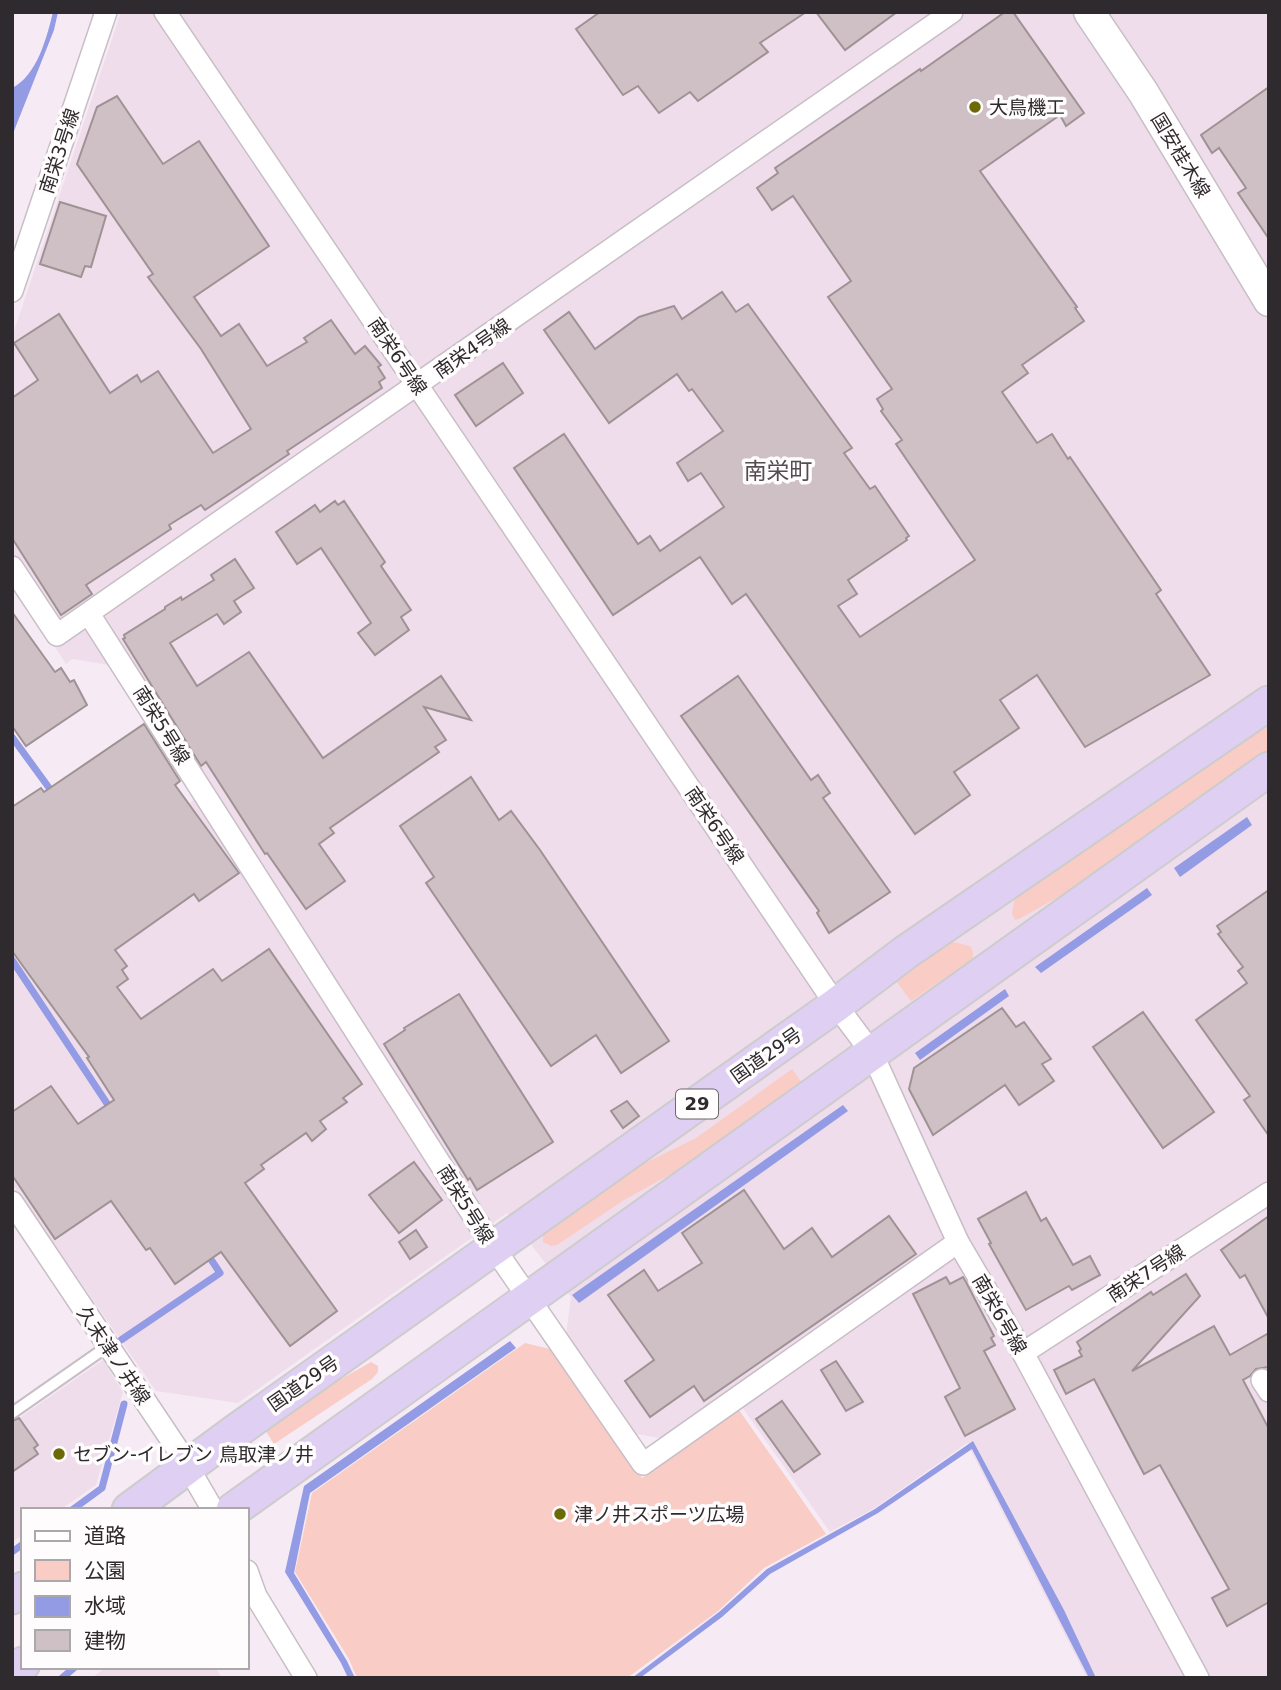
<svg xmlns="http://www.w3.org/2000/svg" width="1281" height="1690" viewBox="0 0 1281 1690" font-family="'DejaVu Sans','Noto Sans JP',sans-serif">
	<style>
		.built { fill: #efddeb }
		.green { fill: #f9ccc6 }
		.water { fill: #929be4 }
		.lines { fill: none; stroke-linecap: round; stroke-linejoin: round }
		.stream { stroke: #929be4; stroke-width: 7 }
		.building { fill: #cec0c4; stroke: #9f9295; stroke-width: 2 }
		.service-casing { stroke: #c8bec6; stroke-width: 14 }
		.minor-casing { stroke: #c8bec6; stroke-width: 24 }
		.secondary-casing { stroke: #c8bec6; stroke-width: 33 }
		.trunk-casing { stroke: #cdcccd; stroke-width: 37 }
		.service { stroke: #fff; stroke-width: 10 }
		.minor { stroke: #fff; stroke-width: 21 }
		.secondary { stroke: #fff; stroke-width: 30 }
		.trunk { stroke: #dfcff3; stroke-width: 33 }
		.poi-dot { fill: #6b6a07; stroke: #fefcfd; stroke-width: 2.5 }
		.labels { text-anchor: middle; stroke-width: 7; stroke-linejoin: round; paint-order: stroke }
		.shield { fill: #fefcfd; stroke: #6c696b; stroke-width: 2 }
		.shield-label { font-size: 18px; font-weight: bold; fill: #2e2a2d }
		.poi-label { font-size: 19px; fill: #2e2a2d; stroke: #fefcfd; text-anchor: start }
		.street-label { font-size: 19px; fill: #2e2a2d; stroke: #fefcfd }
		.quarter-label { font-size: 23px; fill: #554c53; stroke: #fefcfd }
	</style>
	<rect width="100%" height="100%" fill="#f6ebf4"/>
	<g class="built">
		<polygon points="121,12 1269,12 1269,1678 1087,1678 967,1443 875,1508 830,1532 730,1390 661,1438 635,1434 566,1335 571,1297 507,1213 238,1403 156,1391 12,1184 12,923 197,798 115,666 72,659 66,664 12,581 12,337"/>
		<polygon points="103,1360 123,1392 96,1485 60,1510 23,1510 23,1535 12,1542 12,1423"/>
		<polygon points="106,1667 215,1667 222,1678 92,1678"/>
	</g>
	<g class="green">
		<polygon points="1269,726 1269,753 1096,876 1019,919 1015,920 1012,914 1015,895 1240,743"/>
		<polygon points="945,940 970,946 973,951 973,959 911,1001 893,977"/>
		<polygon points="792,1069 802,1083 704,1156 624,1200 557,1245 551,1246 543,1242 543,1234 564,1215 603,1189 641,1165 696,1138"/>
		<polygon points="525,1343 550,1349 642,1478 739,1410 826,1534 764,1568 718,1611 627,1678 357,1678 349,1659 295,1572 312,1493"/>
		<polygon points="371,1362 378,1366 378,1372 372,1379 274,1444 265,1430 322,1390"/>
	</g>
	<g class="water">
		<path d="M 53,12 L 58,12 L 54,30 L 12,136 L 12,88 C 37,76 47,37 53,12 Z"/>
		<polygon points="1247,817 1252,825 1180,877 1174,868"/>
		<polygon points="1147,888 1152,895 1041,973 1035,967"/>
		<polygon points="1005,989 1009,996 920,1060 915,1053"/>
		<polygon points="843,1105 848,1111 579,1303 572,1295"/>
		<polygon points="510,1341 516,1348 310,1493 294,1573 347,1661 355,1678 348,1678 341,1663 285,1572 304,1486"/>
		<polygon points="973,1441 1064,1610 1096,1678 1089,1678 972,1449 878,1513 770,1574 722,1617 640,1678 632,1678 719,1612 767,1569 875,1509"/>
	</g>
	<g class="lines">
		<g class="stream">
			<polyline points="12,737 55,796"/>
			<polyline points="12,960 112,1111"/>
			<polyline points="121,1340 220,1273 206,1252"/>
			<polyline points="72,1510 102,1488 124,1404"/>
			<polyline points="12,1552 23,1544"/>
			<polyline points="62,1678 75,1667"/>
		</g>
	</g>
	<g class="building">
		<polygon points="600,12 806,12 760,43 768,52 698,101 690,92 659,113 638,86 623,95 576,29"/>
		<polygon points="816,12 897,12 845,50"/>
		<polygon points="1005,12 1013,12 1084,113 1066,126 1060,115 980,171 1077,307 1075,308 1084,321 1022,365 1028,373 1002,392 1037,443 1052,434 1068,459 1070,457 1161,590 1156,594 1210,675 1085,747 1037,675 1000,700 1019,728 954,772 970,795 915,834 746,594 732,604 700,557 613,615 514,468 564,434 638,544 650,536 660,551 724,507 701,473 688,481 677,463 723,431 692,389 689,391 677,374 609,423 544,330 569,312 595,349 639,317 674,306 682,319 722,292 736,312 748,304 852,448 844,453 870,489 875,486 909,536 906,538 907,540 848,580 857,594 838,606 860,637 975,560 896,444 902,440 881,411 883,409 877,399 892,389 828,297 851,281 793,196 772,210 757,188 778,173 775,168 920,69 921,71"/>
		<polygon points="1269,87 1269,239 1238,193 1246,188 1219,148 1212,153 1201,135"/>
		<polygon points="117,96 163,164 199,141 269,246 194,297 221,336 239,324 267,366 307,342 304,338 331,320 355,354 365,346 381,365 378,367 385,378 379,382 382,388 287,451 289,454 205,510 201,505 169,525 171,529 86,585 92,594 61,615 12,538 12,398 38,380 14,343 59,314 110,393 137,375 141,382 158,371 213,453 251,429 201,349 148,277 153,274 77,164 97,107"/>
		<polygon points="60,202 106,216 91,267 85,266 81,277 40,264"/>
		<polygon points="503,363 523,393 476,426 455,395"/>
		<polygon points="335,501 338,505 344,501 385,562 381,566 411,610 401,617 409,630 375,655 358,633 371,623 321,548 297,564 276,532 315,505 320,512"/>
		<polygon points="235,559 254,588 234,601 241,612 224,624 217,614 170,643 197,686 249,652 323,758 441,676 471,720 424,707 446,740 435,747 439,752 330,828 334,833 319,844 345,881 306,909 267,853 265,854 206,762 201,766 123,639 125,638 124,635 165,609 165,607 181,597 182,600 214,580 211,575"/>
		<polygon points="12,612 55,672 61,668 70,682 74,680 87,705 26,746 12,726"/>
		<polygon points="738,676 811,780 818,775 830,793 823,798 890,892 829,933 817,913 819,911 681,716"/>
		<polygon points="144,724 180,781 175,785 239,873 199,901 194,894 115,950 127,966 122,970 128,979 117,987 141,1019 213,969 222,981 269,949 362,1084 343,1098 347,1102 320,1121 326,1129 312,1141 306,1133 261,1165 264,1169 245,1183 337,1311 290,1346 221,1252 175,1284 150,1248 146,1250 111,1201 55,1239 12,1175 12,1112 51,1086 78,1124 114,1100 87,1058 89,1057 12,951 12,807 41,788 44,792"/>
		<polygon points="471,777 499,820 511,811 540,850 669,1041 621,1073 596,1035 551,1066 426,883 434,877 400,826"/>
		<polygon points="1269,890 1269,1136 1244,1100 1250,1096 1196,1020 1247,983 1238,971 1243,967 1218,934 1221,932 1217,926"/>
		<polygon points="459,994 553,1142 477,1190 470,1178 468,1180 384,1044 405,1030 404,1028"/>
		<polygon points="1002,1008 1016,1027 1024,1022 1051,1059 1042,1064 1054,1081 1019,1105 1005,1085 933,1135 909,1089 914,1068"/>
		<polygon points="1143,1012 1214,1112 1163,1148 1093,1047"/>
		<polygon points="627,1101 639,1116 623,1128 611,1111"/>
		<polygon points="414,1162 442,1200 399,1233 369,1195"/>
		<polygon points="744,1190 784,1249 812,1228 832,1257 889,1216 916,1254 704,1401 694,1386 650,1417 625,1381 654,1360 608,1295 644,1270 658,1291 702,1263 682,1233"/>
		<polygon points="1026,1192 1041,1221 1046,1218 1073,1265 1090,1256 1100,1275 1072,1290 1069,1286 1026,1310 989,1244 991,1243 978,1219"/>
		<polygon points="1269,1216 1269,1319 1245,1275 1240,1278 1221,1250"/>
		<polygon points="416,1230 427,1247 410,1259 399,1242"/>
		<polygon points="1186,1274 1200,1296 1132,1371 1214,1326 1230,1355 1269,1333 1269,1367 1256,1369 1250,1376 1243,1380 1269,1429 1269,1602 1227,1626 1212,1598 1229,1589 1160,1465 1144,1474 1094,1379 1066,1394 1054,1370 1082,1356 1079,1351 1081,1349 1077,1342 1151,1292 1153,1295"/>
		<polygon points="946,1277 950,1284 963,1277 966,1282 994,1336 991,1338 995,1345 984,1351 1015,1409 965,1436 945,1397 960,1388 913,1294"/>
		<polygon points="836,1361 863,1402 846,1411 821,1370"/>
		<polygon points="782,1401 820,1454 794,1472 756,1419"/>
		<polygon points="19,1418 38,1445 34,1448 38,1454 12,1472 12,1421"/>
	</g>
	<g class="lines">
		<defs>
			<polyline id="service" points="12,1413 108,1346"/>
			<g id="minor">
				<polyline points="165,12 836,1005 872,1053 958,1242 1023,1353 1198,1678"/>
				<polyline points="12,291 106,12"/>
				<polyline points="12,567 57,635 952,12"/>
				<polyline points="89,614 494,1248 643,1464 958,1242"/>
				<polyline points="12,1202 178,1450 213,1510"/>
				<polyline points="1023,1353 1269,1193"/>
				<polyline points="1262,1380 1269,1391"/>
				<polyline points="247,1571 256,1596 306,1678"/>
			</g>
			<polyline id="secondary" points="1089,12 1143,92 1269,301"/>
			<g id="trunk">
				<polyline points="129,1510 239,1429 836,1005 906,952 1269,703"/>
				<polyline points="233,1510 1269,769"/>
				<polyline points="12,1597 23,1589"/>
				<polyline points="12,1671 23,1664"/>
			</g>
		</defs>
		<use href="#service" class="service-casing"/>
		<use href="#minor" class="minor-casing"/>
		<use href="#secondary" class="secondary-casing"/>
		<use href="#trunk" class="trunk-casing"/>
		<use href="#service" class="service"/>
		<use href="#minor" class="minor"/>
		<use href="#secondary" class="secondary"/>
		<use href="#trunk" class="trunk"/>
	</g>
	<g class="poi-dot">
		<circle cx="975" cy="107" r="7"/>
		<circle cx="59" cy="1454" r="7"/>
		<circle cx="560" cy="1514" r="7"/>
	</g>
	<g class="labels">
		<rect class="shield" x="676" y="1089.5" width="42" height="29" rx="5"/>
		<g class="shield-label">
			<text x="697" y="1110">29</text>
		</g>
		<g class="poi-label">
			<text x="989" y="114">大鳥機工</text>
			<text x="73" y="1461">セブン-イレブン 鳥取津ノ井</text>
			<text x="574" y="1521">津ノ井スポーツ広場</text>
		</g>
		<g class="street-label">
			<text transform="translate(59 151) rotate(-72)" y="7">南栄3号線</text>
			<text transform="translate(1181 155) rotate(59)" y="7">国安桂木線</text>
			<text transform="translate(472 348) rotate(-35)" y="7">南栄4号線</text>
			<text transform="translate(398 356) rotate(56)" y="7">南栄6号線</text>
			<text transform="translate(162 725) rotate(58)" y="7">南栄5号線</text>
			<text transform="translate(715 825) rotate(56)" y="7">南栄6号線</text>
			<text transform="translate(766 1055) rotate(-35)" y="7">国道29号</text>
			<text transform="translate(466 1204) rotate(58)" y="7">南栄5号線</text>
			<text transform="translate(1146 1273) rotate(-33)" y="7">南栄7号線</text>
			<text transform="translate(1000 1314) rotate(60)" y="7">南栄6号線</text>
			<text transform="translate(114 1355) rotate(56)" y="7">久末津ノ井線</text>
			<text transform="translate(303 1383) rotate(-35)" y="7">国道29号</text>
		</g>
		<g class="quarter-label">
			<text x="778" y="479">南栄町</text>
		</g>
	</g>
	<rect width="1281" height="1690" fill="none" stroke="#2e2a2d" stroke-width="28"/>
	<rect x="21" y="1508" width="228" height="161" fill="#fefcfd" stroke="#aba8aa" stroke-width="2"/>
	<rect x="35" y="1531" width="35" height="10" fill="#ffffff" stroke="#aba8aa" stroke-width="2"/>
	<text x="84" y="1543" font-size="21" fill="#2e2a2d">道路</text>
	<rect x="35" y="1560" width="35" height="21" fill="#f9ccc6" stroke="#aba8aa" stroke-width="2"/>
	<text x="84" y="1578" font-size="21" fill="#2e2a2d">公園</text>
	<rect x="35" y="1596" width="35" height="21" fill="#929be4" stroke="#aba8aa" stroke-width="2"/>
	<text x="84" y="1613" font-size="21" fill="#2e2a2d">水域</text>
	<rect x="35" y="1630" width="35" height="21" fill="#cec0c4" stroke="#aba8aa" stroke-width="2"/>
	<text x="84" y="1648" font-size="21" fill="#2e2a2d">建物</text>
</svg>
